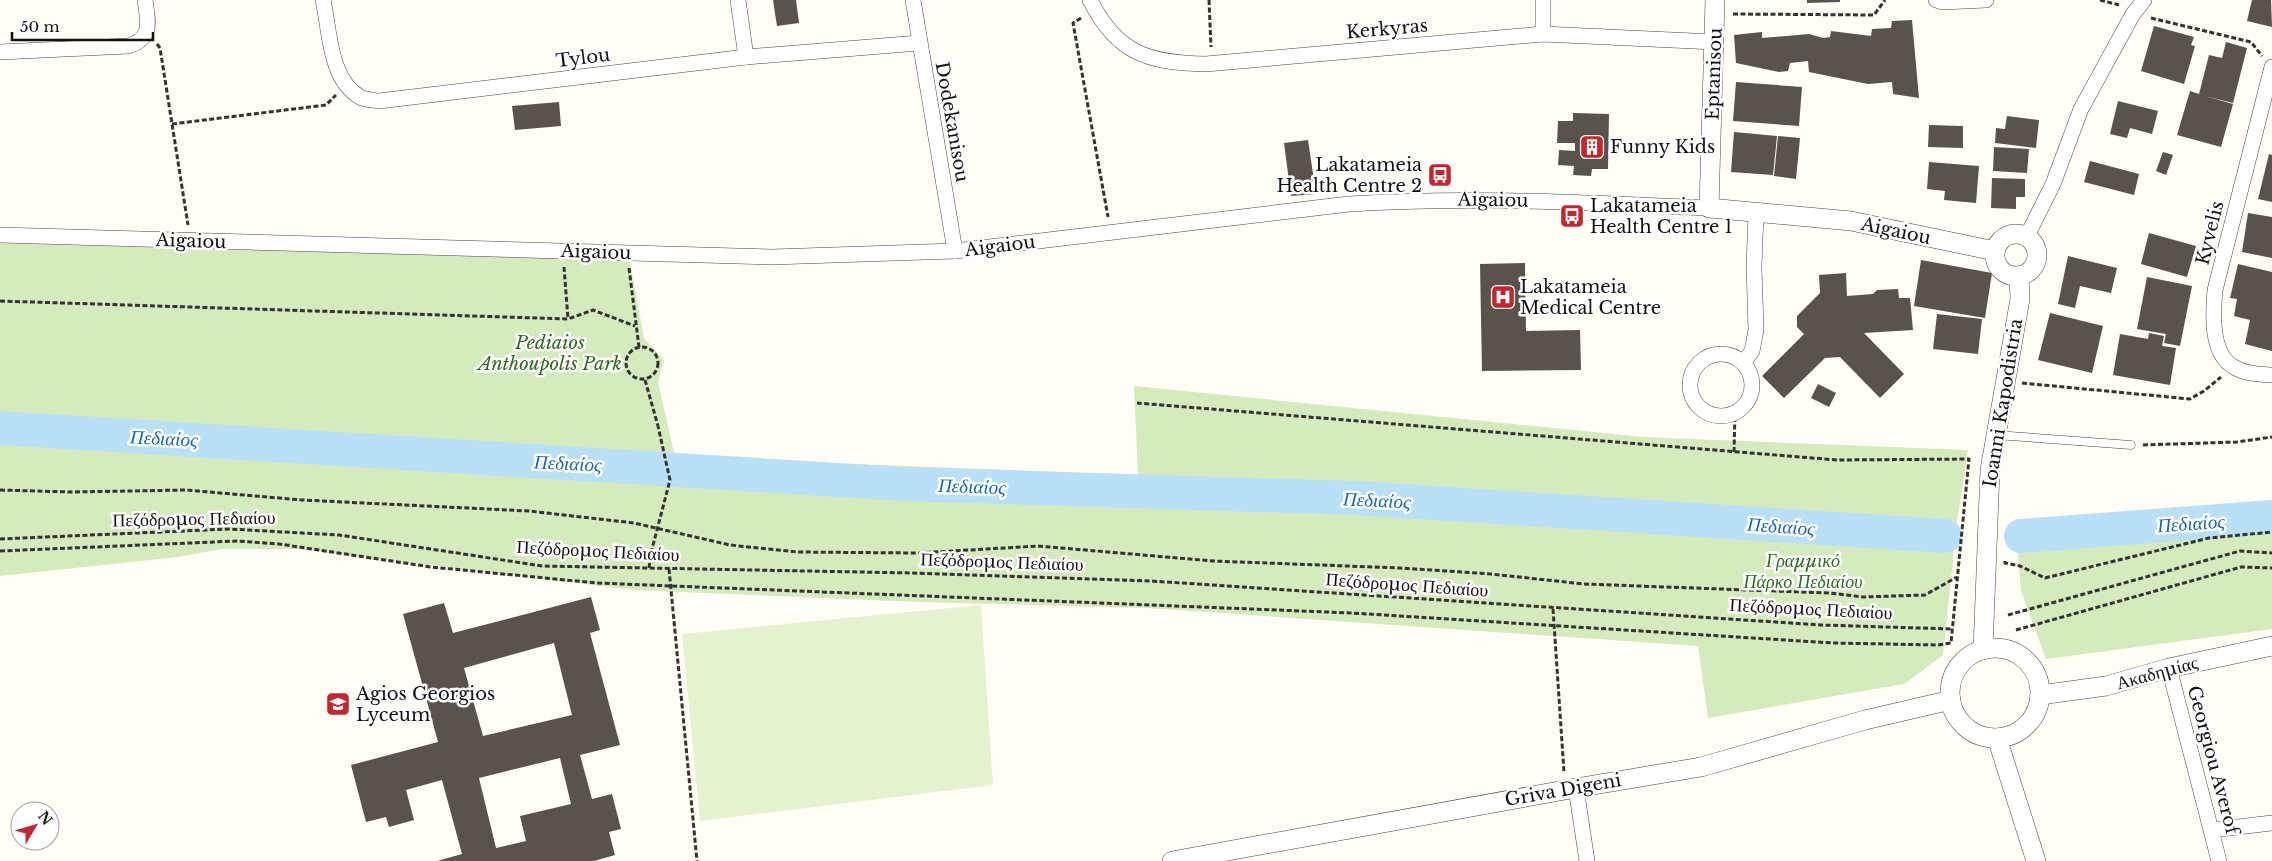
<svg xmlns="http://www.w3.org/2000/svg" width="2272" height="861" viewBox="0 0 2272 861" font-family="'Libre Baskerville',serif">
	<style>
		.park { fill: #d5ebbd }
		.pitch { fill: #e6f2cf }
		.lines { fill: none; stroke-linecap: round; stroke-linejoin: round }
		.river { stroke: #b9e0f7; stroke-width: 34 }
		.building { fill: #5a524d; fill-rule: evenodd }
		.service-casing { stroke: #444; stroke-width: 9 }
		.minor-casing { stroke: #444; stroke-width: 16 }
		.tertiary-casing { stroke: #444; stroke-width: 20 }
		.path { stroke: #333; stroke-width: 3; stroke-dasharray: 5 2.5; stroke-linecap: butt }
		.service { stroke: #fff; stroke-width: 8 }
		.minor { stroke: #fff; stroke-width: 15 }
		.tertiary { stroke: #fff; stroke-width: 19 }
		.path-bridge { stroke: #333; stroke-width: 3; stroke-dasharray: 5 2.5; stroke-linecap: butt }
		.labels { text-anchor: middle; stroke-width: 5; stroke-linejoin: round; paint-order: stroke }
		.street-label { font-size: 18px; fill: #111; stroke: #fff }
		.poi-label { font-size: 18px; fill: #111; stroke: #fff; text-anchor: start }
		.park-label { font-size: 18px; font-style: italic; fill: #2f6b1f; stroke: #fff }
		.water-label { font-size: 19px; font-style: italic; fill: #1768a6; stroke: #fff }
	</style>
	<rect width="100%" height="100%" fill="#fffdf5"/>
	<g class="park">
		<polygon points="0,243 574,259 629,257 644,338 664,360 658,382 675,457 1138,475 1134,386 1643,437 1968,450 1957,522 1943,655 1904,684 1708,718 1698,646 1147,608 918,602 634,590 298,549 222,549 178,557 0,576"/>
		<polygon points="2272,512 2272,629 2046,659 2021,591 2015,519"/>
	</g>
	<polygon class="pitch" points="981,605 993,785 700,821 682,634"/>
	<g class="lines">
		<g class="river">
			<polyline points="0,428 903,484 1356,498 1945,536"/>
			<polyline points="2021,536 2272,517"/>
		</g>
	</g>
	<g class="building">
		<polygon points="773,0 796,0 799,23 777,26"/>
		<polygon points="1807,0 1840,0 1840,2 1807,3"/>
		<polygon points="2252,0 2271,0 2272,27 2247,21"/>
		<polygon points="1912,20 1919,98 1893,94 1892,82 1868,84 1809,72 1808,61 1790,63 1788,71 1779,72 1736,63 1734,35 1762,32 1762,38 1809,34 1823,38 1830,37 1831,31 1871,36 1872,29 1891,28 1892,21"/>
		<polygon points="2154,26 2194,37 2191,45 2195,46 2184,84 2141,71"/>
		<polygon points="2226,42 2247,48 2233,103 2205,96 2233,104 2221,147 2177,135 2190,91 2199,94 2209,55 2222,58"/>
		<polygon points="1736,82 1802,87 1799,126 1733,121"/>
		<polygon points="2118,101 2158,111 2152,134 2130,128 2127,138 2110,134"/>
		<polygon points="559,102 561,126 515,130 512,106"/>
		<polygon points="1573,113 1609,114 1608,169 1592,169 1591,176 1573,175 1574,166 1558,165 1559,150 1575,151 1575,143 1557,143 1558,121 1573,121"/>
		<polygon points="2007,116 2039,120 2036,148 1995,143 1996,128 2005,129"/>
		<polygon points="1929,125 1963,126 1963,148 1928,147"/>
		<polygon points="1734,132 1777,136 1773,175 1731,172"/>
		<polygon points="1778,136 1800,138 1796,179 1774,176"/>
		<polygon points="1308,140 1316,194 1291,196 1284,143"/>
		<polygon points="1994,147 2029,149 2027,173 1993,171"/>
		<polygon points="2163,152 2173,155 2166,175 2156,171"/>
		<polygon points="2269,154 2272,155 2272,202 2258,199"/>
		<polygon points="2090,161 2139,174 2134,195 2084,182"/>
		<polygon points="1929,162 1979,166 1976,203 1944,200 1945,191 1927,189"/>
		<polygon points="1992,178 2025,179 2025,197 2016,197 2016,209 1991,208"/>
		<polygon points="2248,213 2272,217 2272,258 2242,252"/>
		<polygon points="2149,233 2196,246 2187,277 2141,264"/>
		<polygon points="2068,256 2117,268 2111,293 2080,286 2075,308 2058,304"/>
		<polygon points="1921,260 1992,273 1985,318 1914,306"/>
		<polygon points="1525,263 1526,331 1580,330 1581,370 1482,371 1480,264"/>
		<polygon points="2238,264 2272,272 2272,351 2245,344 2250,320 2234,316 2237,299 2230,298"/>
		<polygon points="1846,273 1847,296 1873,294 1877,290 1898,289 1899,298 1910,298 1913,330 1864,333 1904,374 1880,398 1840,357 1825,358 1784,398 1762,376 1804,334 1797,327 1797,316 1820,293 1819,275"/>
		<polygon points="2147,277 2192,286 2180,346 2164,343 2166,334 2137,329"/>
		<polygon points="2050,313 2103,326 2092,373 2038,360"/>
		<polygon points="1937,314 1982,319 1978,354 1933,349"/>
		<polygon points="2149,333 2164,336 2162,346 2176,348 2170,385 2113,375 2120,334 2148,339"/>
		<polygon points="1818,384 1836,393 1829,407 1811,398"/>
		<path d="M 591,597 L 600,630 L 590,633 L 620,745 L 580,755 L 592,799 L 612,794 L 621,829 L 609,832 L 615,855 L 594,861 L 437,861 L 462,854 L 442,780 L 406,790 L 414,820 L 389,827 L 386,817 L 366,822 L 351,765 L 438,742 L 403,614 L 444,603 L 453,633 ZM 554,643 L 572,715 L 483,736 L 464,668 ZM 560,758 L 571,804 L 520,816 L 526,841 L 496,848 L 479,778 Z"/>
	</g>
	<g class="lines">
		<defs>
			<polyline id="service" points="1996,435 2131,445"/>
			<g id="minor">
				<path d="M 323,0 C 330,31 329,79 360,97 C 365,100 373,100 379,101 L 746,57 L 919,43"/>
				<polyline points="738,0 746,57"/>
				<polyline points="913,0 955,251"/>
				<path d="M 1090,0 C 1117,54 1149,63 1206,64 L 1543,34 L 1715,42"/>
				<polyline points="1543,0 1543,34"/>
				<polyline points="1936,0 1942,2 1986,0"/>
				<path d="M 0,52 L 128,46 C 153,39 148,22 145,0"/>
				<path d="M 2272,67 L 2215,290 C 2213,313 2210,354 2234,367 C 2245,374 2259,374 2272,375"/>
				<path d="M 0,235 L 772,257 L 955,251 L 1349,204 C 1469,196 1589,203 1709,208"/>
				<polyline points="2027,236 2053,184 2081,109 2133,14 2144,0"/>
				<circle cx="1721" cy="385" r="31"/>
				<polyline points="1743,363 1752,351 1756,330 1754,267 1756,213"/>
				<polyline points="2169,668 2219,861"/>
				<polyline points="1576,788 1587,861"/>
				<polyline points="2212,830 2272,823"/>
			</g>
			<g id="tertiary">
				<polyline points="1715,0 1709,208 1851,221 1995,251"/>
				<circle cx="2016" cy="255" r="21"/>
				<circle cx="1995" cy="693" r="45"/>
				<polyline points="1983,650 1990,470 2020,299 2019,276"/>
				<polyline points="2040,695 2106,686 2169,668 2272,646"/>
				<polyline points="1997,738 2036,861"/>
				<polyline points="1172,861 1576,788 1701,767 1865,720 1951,700"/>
			</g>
		</defs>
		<use href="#service" class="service-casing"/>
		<use href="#minor" class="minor-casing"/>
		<use href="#tertiary" class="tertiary-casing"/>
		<g class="path">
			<polyline points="1209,0 1211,47"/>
			<polyline points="2100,0 2119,5"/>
			<polyline points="1733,14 1874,15 1885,0"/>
			<polyline points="1081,18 1073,23 1108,217"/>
			<polyline points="2151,18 2251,42 2262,56"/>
			<polyline points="157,44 160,48 188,225"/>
			<polyline points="172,124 326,105 336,95"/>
			<polyline points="564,267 568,319"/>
			<polyline points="629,268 639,347"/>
			<polyline points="0,301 568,319 593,310 635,326"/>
			<circle cx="642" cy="363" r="16"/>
			<polyline points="645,380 658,426"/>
			<polyline points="2022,383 2190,399 2204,391 2221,377"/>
			<polyline points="2143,445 2237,442 2272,437"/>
			<polyline points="1734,452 1735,413"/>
			<polyline points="0,490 71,492 186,490 302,500 529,511 634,523 730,545 797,552 918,553 1038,546 1213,561 1400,568 1491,574 1584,584 1830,593 1863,597 1925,595 1957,577"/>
			<polyline points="0,539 229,529 339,535 542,566 912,573 1151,581 1821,625 1952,629"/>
			<polyline points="0,551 237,541 279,544 431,567 597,583 1352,613 1833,643 1938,645 1951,643 1969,459 1837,460 1137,403"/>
			<polyline points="2005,561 2005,563 2020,566 2045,578 2209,538 2272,532"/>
			<polyline points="649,568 651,553"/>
			<polyline points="669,569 697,861"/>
			<polyline points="1553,609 1564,772"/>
			<polyline points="2008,615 2240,551 2272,553"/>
			<polyline points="2016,630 2241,567 2272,568"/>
		</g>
		<use href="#service" class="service"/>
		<use href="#minor" class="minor"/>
		<use href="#tertiary" class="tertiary"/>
		<polyline class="path-bridge" points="651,553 670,480 658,426"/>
	</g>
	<defs>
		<symbol id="building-square" viewBox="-11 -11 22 22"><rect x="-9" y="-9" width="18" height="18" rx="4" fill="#c4262e" stroke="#fff"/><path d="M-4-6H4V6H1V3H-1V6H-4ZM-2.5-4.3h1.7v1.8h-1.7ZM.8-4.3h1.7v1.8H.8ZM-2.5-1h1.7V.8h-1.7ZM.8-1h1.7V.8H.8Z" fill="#fff"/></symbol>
		<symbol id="bus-square" viewBox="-11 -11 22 22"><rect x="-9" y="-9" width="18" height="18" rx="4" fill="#c4262e" stroke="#fff"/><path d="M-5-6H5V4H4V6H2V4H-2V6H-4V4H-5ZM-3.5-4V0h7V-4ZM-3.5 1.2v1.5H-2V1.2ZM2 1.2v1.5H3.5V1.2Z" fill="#fff"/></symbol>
		<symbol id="hospital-square" viewBox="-11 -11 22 22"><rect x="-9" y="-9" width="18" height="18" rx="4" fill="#c4262e" stroke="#fff"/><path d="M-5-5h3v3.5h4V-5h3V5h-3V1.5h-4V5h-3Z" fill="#fff"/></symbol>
		<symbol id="school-square" viewBox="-11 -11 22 22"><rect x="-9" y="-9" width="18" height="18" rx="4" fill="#c4262e" stroke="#fff"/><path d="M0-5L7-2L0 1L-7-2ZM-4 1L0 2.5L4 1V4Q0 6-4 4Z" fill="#fff"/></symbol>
	</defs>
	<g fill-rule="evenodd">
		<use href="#building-square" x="1578" y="133" width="28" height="28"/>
		<use href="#bus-square" x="1426" y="161" width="28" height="28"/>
		<use href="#bus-square" x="1558" y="202" width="28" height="28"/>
		<use href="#hospital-square" x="1489" y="283" width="28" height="28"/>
		<use href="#school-square" x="324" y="690" width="28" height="28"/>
	</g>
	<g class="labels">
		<g class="street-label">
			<text transform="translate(1387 29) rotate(-5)" y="6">Kerkyras</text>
			<text transform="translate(583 58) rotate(-7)" y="6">Tylou</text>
			<text transform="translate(1714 74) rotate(-88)" y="6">Eptanisou</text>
			<text transform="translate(952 122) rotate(80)" y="6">Dodekanisou</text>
			<text transform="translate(1493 200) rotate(1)" y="6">Aigaiou</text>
			<text transform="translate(1896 231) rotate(12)" y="6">Aigaiou</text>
			<text transform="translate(2210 233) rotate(-76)" y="6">Kyvelis</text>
			<text transform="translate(191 241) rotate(2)" y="6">Aigaiou</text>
			<text transform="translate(1000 246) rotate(-7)" y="6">Aigaiou</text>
			<text transform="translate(596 252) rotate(2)" y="6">Aigaiou</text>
			<text transform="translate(2003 403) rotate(-81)" y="6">Ioanni Kapodistria</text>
			<text transform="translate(194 519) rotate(-1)" y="6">Πεζόδρομος Πεδιαίου</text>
			<text transform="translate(598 551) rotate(3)" y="6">Πεζόδρομος Πεδιαίου</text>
			<text transform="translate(1002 562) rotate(2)" y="6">Πεζόδρομος Πεδιαίου</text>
			<text transform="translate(1407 585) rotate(4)" y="6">Πεζόδρομος Πεδιαίου</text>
			<text transform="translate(1811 609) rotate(3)" y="6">Πεζόδρομος Πεδιαίου</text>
			<text transform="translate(2157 673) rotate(-15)" y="6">Ακαδημίας</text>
			<text transform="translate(2213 760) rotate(75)" y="6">Georgiou Averof</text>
			<text transform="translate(1563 790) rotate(-10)" y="6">Griva Digeni</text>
		</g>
		<g class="poi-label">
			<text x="1610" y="153">Funny Kids</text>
			<text x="1422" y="171" text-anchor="end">Lakatameia<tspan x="1422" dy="21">Health Centre 2</tspan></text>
			<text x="1590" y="212">Lakatameia<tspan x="1590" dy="21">Health Centre 1</tspan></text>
			<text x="1520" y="293">Lakatameia<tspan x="1520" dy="21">Medical Centre</tspan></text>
			<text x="356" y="700">Agios Georgios<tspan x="356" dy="21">Lyceum</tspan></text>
		</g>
		<g class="park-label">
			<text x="550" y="349">Pediaios<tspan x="550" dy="21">Anthoupolis Park</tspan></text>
			<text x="1803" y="567">Γραμμικό<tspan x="1803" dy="21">Πάρκο Πεδιαίου</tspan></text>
		</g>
		<g class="water-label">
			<text transform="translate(164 438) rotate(3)" y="7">Πεδιαίος</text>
			<text transform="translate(568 463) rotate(3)" y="7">Πεδιαίος</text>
			<text transform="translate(972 486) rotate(2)" y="7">Πεδιαίος</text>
			<text transform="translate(1377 500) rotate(3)" y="7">Πεδιαίος</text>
			<text transform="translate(2191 523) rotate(-4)" y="7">Πεδιαίος</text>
			<text transform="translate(1781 526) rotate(4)" y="7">Πεδιαίος</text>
		</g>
	</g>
	<g transform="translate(35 826) rotate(52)"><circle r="24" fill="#ffffff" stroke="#a0a0a0"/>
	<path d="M0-4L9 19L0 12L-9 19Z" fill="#c4262e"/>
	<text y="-8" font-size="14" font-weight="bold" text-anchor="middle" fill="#111111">N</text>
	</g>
	<path d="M12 32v8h141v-8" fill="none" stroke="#111111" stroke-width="2.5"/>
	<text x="20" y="32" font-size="15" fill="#111111" stroke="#ffffff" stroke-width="4" paint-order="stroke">50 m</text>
</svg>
